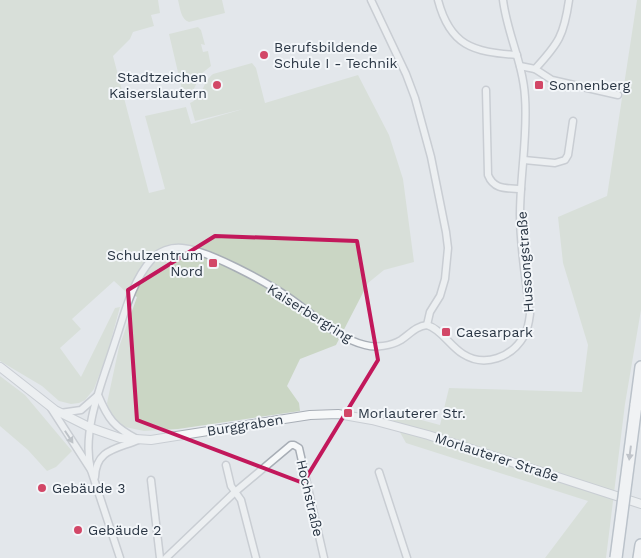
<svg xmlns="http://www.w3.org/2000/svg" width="641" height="558" viewBox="0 0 641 558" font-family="'Work Sans',sans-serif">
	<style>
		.green { fill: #cad6c4 }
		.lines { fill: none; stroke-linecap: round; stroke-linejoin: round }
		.minor-casing { stroke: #a8aeb6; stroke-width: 9 }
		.tertiary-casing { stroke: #a8aeb6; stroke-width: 10 }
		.motorway-casing { stroke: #8a96a3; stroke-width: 14 }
		.minor { stroke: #f6f8f9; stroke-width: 6 }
		.tertiary { stroke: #f6f8f9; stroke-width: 8 }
		.motorway { stroke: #fff; stroke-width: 11 }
		.motorway-bridge-casing { stroke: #8a96a3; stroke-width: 14; stroke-linecap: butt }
		.motorway-bridge { stroke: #fff; stroke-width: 11 }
		.oneway { fill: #90979e }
		.oneway2 { fill: #949aa2 }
		.marked { fill: none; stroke: #c2185b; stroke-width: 4; stroke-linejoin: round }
		.poi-dot { fill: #d24767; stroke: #f3f6f9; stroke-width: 2 }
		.labels { text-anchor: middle; stroke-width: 4; stroke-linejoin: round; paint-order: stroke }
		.poi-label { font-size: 14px; fill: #2a3644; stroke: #f3f6f9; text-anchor: start }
		.street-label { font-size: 14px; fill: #2a3644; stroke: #f3f6f9 }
	</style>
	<rect width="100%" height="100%" fill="#e3e7eb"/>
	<g class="green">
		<path d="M 0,0 L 158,0 L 160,13 L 151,15 L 154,26 L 133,32 L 130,39 L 113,56 L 149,193 L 165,189 L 145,116 L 186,107 L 191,124 L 243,109 L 195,121 L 190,103 C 202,98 203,82 213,74 L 252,63 L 256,68 L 265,103 L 358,75 L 389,135 L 403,179 L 414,262 L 384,270 L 368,283 L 336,345 L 300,359 L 287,386 L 299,403 L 300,411 L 178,429 L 144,431 L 120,426 L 111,417 L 107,403 L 119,347 L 137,297 L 126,292 L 114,281 L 72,319 L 81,329 L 60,348 L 81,377 L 115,308 L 120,307 L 108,351 L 94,389 L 85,400 L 79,403 L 71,404 L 59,401 L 42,386 L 0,361 Z"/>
		<path d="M 178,0 L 222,0 L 225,13 L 189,22 C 181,20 180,8 178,0 Z"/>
		<polygon points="637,0 641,0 641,310 625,404 606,558 545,558 588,501 406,443 388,411 440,425 449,388 582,392 588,345 563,263 558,217 607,196"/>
		<polygon points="198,27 201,30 205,45 201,44 203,52 208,51 211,66 201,74 191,95 188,98 184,98 169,34"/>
		<polygon points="0,376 25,395 72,451 56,467 47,471 28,450 0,426"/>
	</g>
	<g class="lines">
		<defs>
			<g id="minor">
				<polyline points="371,0 406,74 415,98 431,157 446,232 448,248 445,279 440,296 430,312 427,325"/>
				<path d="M 438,0 C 450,46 473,52 517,55"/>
				<polyline points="520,66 535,69 552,80 618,95"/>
				<path d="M 535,69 C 559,43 564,35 569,0"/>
				<path d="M 486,90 L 488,175 C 494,190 506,188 521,189"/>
				<polyline points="524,160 555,163 565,160 568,155 573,121"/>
				<path d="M 427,325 C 441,329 450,346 463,354 C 485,368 512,357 524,336 C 528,330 529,322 530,314 C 526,281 520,248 520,215 C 520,175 528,136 525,97 C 523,63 507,33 503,0"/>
				<path d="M 98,395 C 108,419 114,427 137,439"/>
				<polyline points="51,408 91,470 120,558"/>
				<polyline points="60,413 81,410 97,396"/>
				<polyline points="226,465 231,486 241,500 256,558"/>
				<path d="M 91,470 C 81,430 103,380 115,342 C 124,315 132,281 152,259 C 159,251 171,247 182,248 C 208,250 266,282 288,297 C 312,313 336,338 365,345 C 376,348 391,346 401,340 C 410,334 416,326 427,325"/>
				<polyline points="379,472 407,558"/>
				<path d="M 95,477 C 96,449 117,449 138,440"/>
				<polyline points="151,480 160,558"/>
				<polyline points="166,558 235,492 291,445 294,445 299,448 324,558"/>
			</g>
			<polyline id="tertiary" points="0,367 55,410 91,428 120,438 151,440 310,415 338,414 372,420 428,435 641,504"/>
			<g id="motorway">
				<polyline points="636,405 641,367"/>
				<polyline points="639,558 641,545"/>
			</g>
		</defs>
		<use href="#minor" class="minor-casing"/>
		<use href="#tertiary" class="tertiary-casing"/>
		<use href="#motorway" class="motorway-casing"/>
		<use href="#minor" class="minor"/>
		<use href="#tertiary" class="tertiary"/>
		<use href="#motorway" class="motorway"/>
		<defs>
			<polyline id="motorway-bridge" points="616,558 636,405"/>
		</defs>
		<use href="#motorway-bridge" class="motorway-bridge-casing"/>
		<use href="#motorway-bridge" class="motorway-bridge"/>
	</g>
	<defs><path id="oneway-solid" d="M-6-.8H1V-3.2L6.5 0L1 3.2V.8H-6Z" transform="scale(1.25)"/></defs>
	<use class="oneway" href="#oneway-solid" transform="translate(69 437) rotate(57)"/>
	<use class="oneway2" href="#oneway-solid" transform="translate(630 453) rotate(97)"/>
	<path d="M0 0H641V558H0ZM 215,236 L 357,241 L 378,360 L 303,483 L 137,420 L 128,290 Z" fill="#e3e7eb" fill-opacity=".55" fill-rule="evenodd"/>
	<path class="marked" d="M 215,236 L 357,241 L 378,360 L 303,483 L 137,420 L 128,290 Z"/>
	<g class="poi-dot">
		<circle cx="264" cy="55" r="5"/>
		<circle cx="217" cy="85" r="5"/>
		<rect x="534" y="80" width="10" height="10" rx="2.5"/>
		<rect x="208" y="258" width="10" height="10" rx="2.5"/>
		<rect x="441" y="327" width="10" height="10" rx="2.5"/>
		<rect x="343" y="408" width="10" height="10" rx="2.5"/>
		<circle cx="42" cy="488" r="5"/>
		<circle cx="78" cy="530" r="5"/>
	</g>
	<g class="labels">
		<g class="poi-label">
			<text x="274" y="52">Berufsbildende<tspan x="274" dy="16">Schule I - Technik</tspan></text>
			<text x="207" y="82" text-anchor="end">Stadtzeichen<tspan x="207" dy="16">Kaiserslautern</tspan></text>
			<text x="549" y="90">Sonnenberg</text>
			<text x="203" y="260" text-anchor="end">Schulzentrum<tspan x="203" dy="16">Nord</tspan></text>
			<text x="456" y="337">Caesarpark</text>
			<text x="358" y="418">Morlauterer Str.</text>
			<text x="52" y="493">Gebäude 3</text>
			<text x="88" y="535">Gebäude 2</text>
		</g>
		<g class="street-label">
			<text transform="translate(525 262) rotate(-94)" y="5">Hussongstraße</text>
			<text transform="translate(310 313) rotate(32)" y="5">Kaiserbergring</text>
			<text transform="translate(245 425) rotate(-9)" y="5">Burggraben</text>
			<text transform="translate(497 457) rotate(18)" y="5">Morlauterer Straße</text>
			<text transform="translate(310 498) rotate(77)" y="5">Hochstraße</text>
		</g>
	</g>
</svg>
